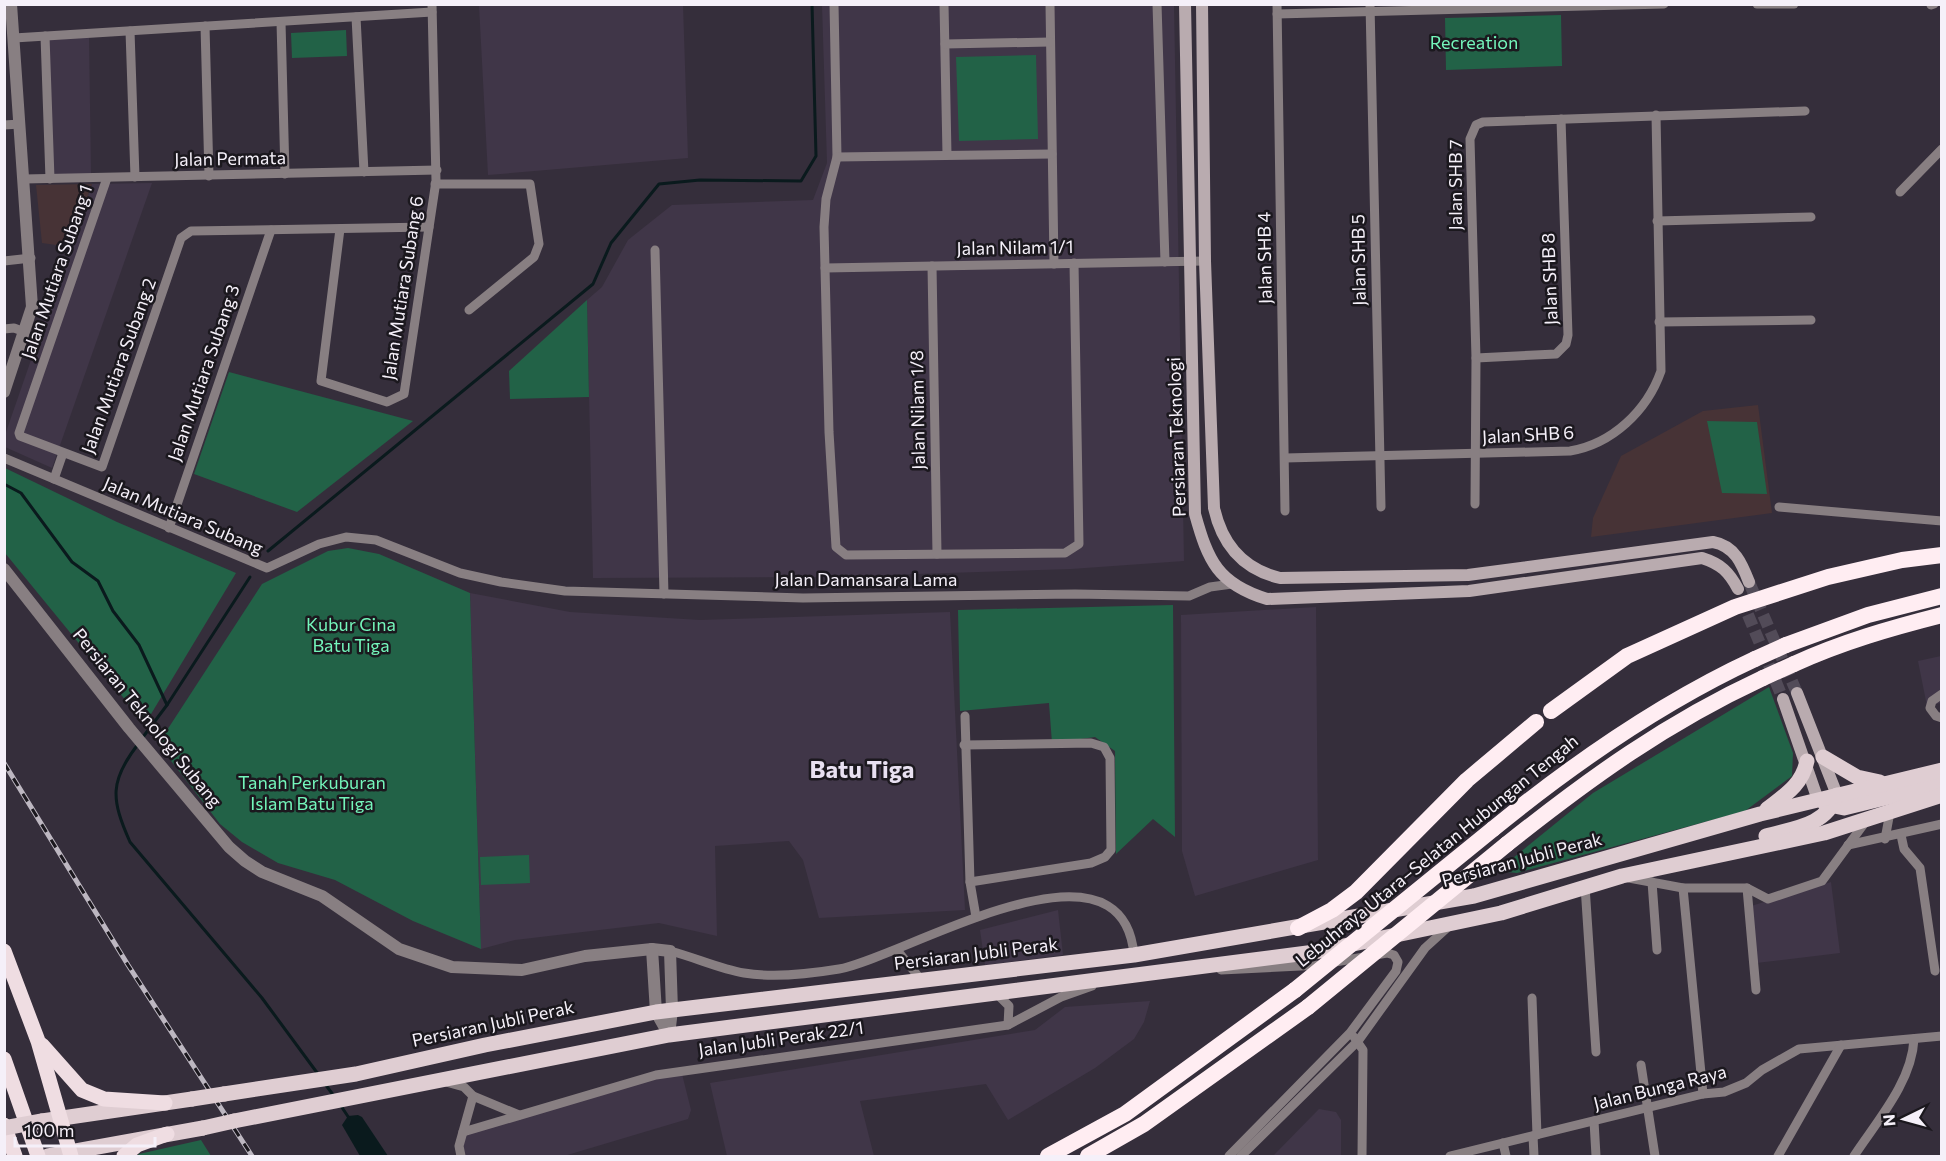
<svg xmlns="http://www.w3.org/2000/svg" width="1946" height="1161" viewBox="0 0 1946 1161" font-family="Commissioner,sans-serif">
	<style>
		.built { fill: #403648 }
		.education { fill: #473336 }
		.green { fill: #226247 }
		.water { fill: #0a1a1d }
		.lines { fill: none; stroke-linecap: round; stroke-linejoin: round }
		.stream { stroke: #0a1a1d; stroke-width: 3 }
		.secondary-tunnel { stroke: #524b58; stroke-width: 12; stroke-dasharray: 12 6; stroke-linecap: butt }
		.minor { stroke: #887f82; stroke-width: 9 }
		.tertiary { stroke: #887f82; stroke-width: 12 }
		.secondary { stroke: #b9abaf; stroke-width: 12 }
		.primary { stroke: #dfcdd2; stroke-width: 15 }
		.trunk { stroke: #efdde2; stroke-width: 15 }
		.motorway { stroke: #ffedf2; stroke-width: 16 }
		.rail-casing { stroke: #bdb7c1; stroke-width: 5 }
		.rail { stroke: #1b181e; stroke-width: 3; stroke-dasharray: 9; stroke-linecap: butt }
		.primary-bridge { stroke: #dfcdd2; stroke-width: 15 }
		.motorway-bridge { stroke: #ffedf2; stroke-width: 16 }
		.labels { text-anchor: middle; stroke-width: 5; stroke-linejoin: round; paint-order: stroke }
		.park-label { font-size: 18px; fill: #74f6bb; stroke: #1b181e }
		.street-label { font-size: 18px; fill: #f5f0f9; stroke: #1b181e }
		.district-label { font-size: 24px; font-weight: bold; fill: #e8e0f1; stroke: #1b181e }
	</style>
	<rect width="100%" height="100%" fill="#352e3b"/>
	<g class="built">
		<polygon points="479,5 683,5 688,158 488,175"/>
		<polygon points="822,5 1174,5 1184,561 1071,569 822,577 593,578 587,300 602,287 628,240 672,205 813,200 827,163"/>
		<polygon points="89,37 91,174 53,175 48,40"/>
		<polygon points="152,183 52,468 5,447 5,435 92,184"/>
		<polygon points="470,593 570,612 700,620 950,612 965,910 819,918 803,860 789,841 715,846 717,936 659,923 515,940 481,949"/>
		<polygon points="1316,607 1318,860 1195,896 1182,851 1181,615"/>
		<polygon points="1941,656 1941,703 1927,706 1918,661"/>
		<polygon points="1831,882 1840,953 1756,963 1751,906"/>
		<polygon points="1058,910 1063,955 985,965 980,930"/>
		<polygon points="1150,1001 1144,1022 1134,1039 1095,1068 1008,1120 986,1084 860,1101 874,1156 727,1156 710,1083 1035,1030 1065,1007"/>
		<polygon points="682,1074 691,1110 688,1119 564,1156 465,1156 463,1148 466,1135 657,1078"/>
		<polygon points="1319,1109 1336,1112 1341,1120 1341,1156 1273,1156"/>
	</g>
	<g class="education">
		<polygon points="92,184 70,247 42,243 36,185"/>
		<polygon points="1758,405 1772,513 1591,537 1593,518 1621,456 1703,411"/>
	</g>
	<g class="green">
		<polygon points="1561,15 1562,66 1446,70 1445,18"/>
		<polygon points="346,30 347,56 292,58 291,33"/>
		<polygon points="1036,55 1038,139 959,141 956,57"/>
		<polygon points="587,300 589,397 510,399 509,371"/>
		<polygon points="229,372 413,421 297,512 194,474"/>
		<polygon points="1707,421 1757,422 1767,494 1722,493"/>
		<polygon points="5,468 117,522 236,573 145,724 5,553"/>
		<polygon points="348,548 379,554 470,593 481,949 413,921 335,880 278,863 242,842 220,824 158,744 262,584 328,551"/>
		<polygon points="1173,605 1175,837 1153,819 1116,854 1115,751 1095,737 1052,743 1049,703 960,711 958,610"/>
		<polygon points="1769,687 1793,753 1792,776 1745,811 1517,873 1497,871 1593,793"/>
		<polygon points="529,855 530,883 481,885 480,857"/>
		<polygon points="201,1140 211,1156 137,1156 139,1154"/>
	</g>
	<polygon class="water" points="358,1115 362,1117 388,1156 360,1156 342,1125 348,1116"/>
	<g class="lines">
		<g class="stream">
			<polyline points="4,484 21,493 72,562 98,581 113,611 139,645 167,705"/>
			<polyline points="268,551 593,284 611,243 659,184 700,180 801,181 816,156 812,4"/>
			<polyline points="143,737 167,705 250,577"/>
			<path d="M 139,743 C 109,781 111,799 130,842 L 262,998 L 318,1074"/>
			<polyline points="325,1084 334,1096"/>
			<polyline points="341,1106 349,1118"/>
		</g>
		<g class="secondary-tunnel">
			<polyline points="1749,582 1797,693"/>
			<polyline points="1741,598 1783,699"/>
		</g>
		<g class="minor">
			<polyline points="834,4 837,157 826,199 824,227 829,432 836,547 846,555 1065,553 1079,544 1074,263"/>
			<polyline points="944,4 947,155"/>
			<polyline points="1050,4 1054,264"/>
			<polyline points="1157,4 1165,262"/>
			<polyline points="1277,4 1285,511"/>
			<polyline points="1370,4 1381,507"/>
			<polyline points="1757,4 1794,4"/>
			<polyline points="1931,5 1934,4"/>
			<polyline points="1277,14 1664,4"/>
			<polyline points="356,17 364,172"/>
			<polyline points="281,22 285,174"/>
			<polyline points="205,26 209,176"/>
			<polyline points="130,31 135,177"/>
			<polyline points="45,36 50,179"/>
			<polyline points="14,38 432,12"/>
			<polyline points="945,44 1050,42"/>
			<polyline points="4,125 20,124"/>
			<polyline points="837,157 1052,154"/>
			<polyline points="107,178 19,433 20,436 102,467 181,238 191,231 429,227"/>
			<polyline points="24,179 437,170"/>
			<polyline points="435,184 530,184 539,244 534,257 469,310"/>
			<polyline points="1900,192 1942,149"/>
			<polyline points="1657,221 1811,217"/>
			<polyline points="340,229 321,381 387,402 404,394 436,181 432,4"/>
			<polyline points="655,250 664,594"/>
			<polyline points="4,261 31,258"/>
			<polyline points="932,266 937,554"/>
			<polyline points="825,268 1205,261"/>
			<polyline points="1659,322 1811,320"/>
			<polyline points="4,329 14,328 25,332"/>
			<polyline points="1476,358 1556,354 1566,344 1568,335 1561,119"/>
			<polyline points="4,458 267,568 319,544 346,537 376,540 460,573 501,582 565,591 803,598 1075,594 1189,596 1210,587 1232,584"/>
			<path d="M 1285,458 L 1570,451 C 1612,444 1647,411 1661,371 L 1656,115"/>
			<polyline points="54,479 63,453"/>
			<polyline points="1475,504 1476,358 1470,139 1476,125 1483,122 1805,111"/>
			<polyline points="1779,507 1942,521"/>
			<polyline points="169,528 271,230"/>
			<polyline points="1942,694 1932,701 1930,708 1936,716 1942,718"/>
			<polyline points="965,716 970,882 976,917"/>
			<polyline points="964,745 1091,743 1104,747 1110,758 1111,850 1105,857 1091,863 970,882"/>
			<polyline points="1901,835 1904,849 1920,868 1935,971"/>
			<polyline points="1885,839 1890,812"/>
			<polyline points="1848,845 1942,824"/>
			<polyline points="1629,878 1683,888 1747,888 1768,899 1822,881 1866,821"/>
			<polyline points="1652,882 1657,950"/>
			<polyline points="1585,886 1596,1052"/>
			<polyline points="1683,888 1703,1094"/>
			<polyline points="1747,888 1756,990"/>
			<polyline points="897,950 922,981"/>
			<path d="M 670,951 C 694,957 720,969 744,973 C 774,978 809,974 839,969 C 904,957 1122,822 1134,955"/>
			<polyline points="1221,970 1321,965"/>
			<polyline points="997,994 1009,1006 1008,1025"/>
			<polyline points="1532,998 1537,1135"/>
			<polyline points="1354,1037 1363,1050 1362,1156"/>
			<polyline points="1641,1065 1655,1156"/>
			<polyline points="446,1082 464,1087 473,1096 519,1115"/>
			<polyline points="1594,1121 1596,1156"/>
			<polyline points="463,1132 656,1075 1008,1025 1061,997 1092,986"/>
			<polyline points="1533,1136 1534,1156"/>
			<polyline points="1503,1143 1506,1156"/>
			<polyline points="461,1156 459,1146 473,1096"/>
			<polyline points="1229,1156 1350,1033 1396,971 1398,962 1394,955 1387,953 1335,962"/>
			<polyline points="1241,1156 1358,1041 1425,948 1447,928"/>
			<polyline points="1450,1156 1703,1094 1724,1092 1746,1083 1762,1070 1799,1049 1942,1036"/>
			<polyline points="1778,1156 1841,1045"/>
			<path d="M 1854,1156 C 1877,1121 1912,1082 1914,1039"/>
		</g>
		<g class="tertiary">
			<polyline points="4,392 32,307 11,4"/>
			<polyline points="4,569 129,728 229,847 245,861 262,872 322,896 399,949 452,967 522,970 585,956 652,949 670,951 672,1010 669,1035"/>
			<polyline points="652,949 656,1012 669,1035"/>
		</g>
		<g class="secondary">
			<path d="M 1185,4 L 1195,514 C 1208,561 1218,584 1267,599 L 1469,591 L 1702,558 C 1721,564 1729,572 1738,589"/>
			<path d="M 1202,4 L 1205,261 L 1214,508 C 1222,544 1242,569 1280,578 L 1468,575 L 1713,542 C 1735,546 1742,564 1749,582"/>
			<polyline points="1797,693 1837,795"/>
			<polyline points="1783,699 1818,800"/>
		</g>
		<g class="primary">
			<polyline points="1823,757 1857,777 1880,782"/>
			<polyline points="1825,804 1844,808 1942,784"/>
			<path d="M 1767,809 C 1785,795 1802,785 1807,761"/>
			<path d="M 1766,836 C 1794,828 1826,826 1837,795"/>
			<polyline points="224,1094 356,1074 485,1045 656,1012 1134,955 1474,896 1760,814 1942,770"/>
			<polyline points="42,1121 192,1099"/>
			<polyline points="234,1121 669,1035 1315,952 1501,913 1622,876 1824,833 1942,795"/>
			<polyline points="48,1156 203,1128"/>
		</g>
		<g class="trunk">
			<polyline points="4,951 38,1041 71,1156"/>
			<polyline points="42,1045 82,1090 104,1099 165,1103"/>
			<polyline points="4,1059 38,1156"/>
			<polyline points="4,1125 15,1156"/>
			<polyline points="124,1156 137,1145 167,1134"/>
		</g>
		<g class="motorway">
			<polyline points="1786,645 1868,615 1942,596"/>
			<path d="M 1794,664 C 1842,642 1891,628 1942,615"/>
			<polyline points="1551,711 1627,656 1735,607 1828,577 1902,560 1942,555"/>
			<path d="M 1493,829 C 1574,763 1660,703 1755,659"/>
			<path d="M 1507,844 C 1590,778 1666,723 1763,678"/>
			<polyline points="1298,928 1332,910 1356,892 1467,780 1536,722"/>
			<polyline points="1048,1156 1125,1114 1295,990"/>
			<polyline points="1088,1156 1144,1124 1308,1007"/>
		</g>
		<defs>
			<polyline id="rail" points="4,763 128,965 252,1156"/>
		</defs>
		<use href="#rail" class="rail-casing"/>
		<use href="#rail" class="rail"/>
		<g class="primary-bridge">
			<polyline points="192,1099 224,1094"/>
			<polyline points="4,1128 42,1121"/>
			<polyline points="203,1128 234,1121"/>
		</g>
		<g class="motorway-bridge">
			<polyline points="1755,659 1786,645"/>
			<polyline points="1763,678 1794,664"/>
			<polyline points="1295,990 1493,829"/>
			<polyline points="1308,1007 1507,844"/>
		</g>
	</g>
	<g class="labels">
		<g class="park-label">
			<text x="1474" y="49">Recreation</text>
			<text x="351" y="631">Kubur Cina<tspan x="351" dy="21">Batu Tiga</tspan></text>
			<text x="312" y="789">Tanah Perkuburan<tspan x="312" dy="21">Islam Batu Tiga</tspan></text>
		</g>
		<g class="street-label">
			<text transform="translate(230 159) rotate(-1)" y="6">Jalan Permata</text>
			<text transform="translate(1456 185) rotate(-90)" y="6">Jalan SHB 7</text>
			<text transform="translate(1015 248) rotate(-1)" y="6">Jalan Nilam 1/1</text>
			<text transform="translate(1265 258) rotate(-91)" y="6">Jalan SHB 4</text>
			<text transform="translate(1359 260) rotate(-91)" y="6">Jalan SHB 5</text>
			<text transform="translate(57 272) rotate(-71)" y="6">Jalan Mutiara Subang 1</text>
			<text transform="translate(1550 279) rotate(-92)" y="6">Jalan SHB 8</text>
			<text transform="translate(403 288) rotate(-81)" y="6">Jalan Mutiara Subang 6</text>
			<text transform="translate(119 366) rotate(-70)" y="6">Jalan Mutiara Subang 2</text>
			<text transform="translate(204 373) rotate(-71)" y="6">Jalan Mutiara Subang 3</text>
			<text transform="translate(918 410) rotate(-91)" y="6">Jalan Nilam 1/8</text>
			<text transform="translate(1528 435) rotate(-3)" y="6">Jalan SHB 6</text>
			<text transform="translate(1177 437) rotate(-92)" y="6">Persiaran Teknologi</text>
			<text transform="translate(183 516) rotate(23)" y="6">Jalan Mutiara Subang</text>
			<text x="866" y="586">Jalan Damansara Lama</text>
			<text transform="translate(147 718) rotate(51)" y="6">Persiaran Teknologi Subang</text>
			<text transform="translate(1437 851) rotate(-39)" y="6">Lebuhraya Utara–Selatan Hubungan Tengah</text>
			<text transform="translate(1522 860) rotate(-15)" y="6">Persiaran Jubli Perak</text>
			<text transform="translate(976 954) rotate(-7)" y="6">Persiaran Jubli Perak</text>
			<text transform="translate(493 1024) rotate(-12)" y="6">Persiaran Jubli Perak</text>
			<text transform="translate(781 1039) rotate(-8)" y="6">Jalan Jubli Perak 22/1</text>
			<text transform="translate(1660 1088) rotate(-14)" y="6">Jalan Bunga Raya</text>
		</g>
		<g class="district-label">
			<text x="862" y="778">Batu Tiga</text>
		</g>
	</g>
	<rect width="1946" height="1161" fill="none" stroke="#f5f0f9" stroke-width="12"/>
	<g transform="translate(1904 1119) rotate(265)" stroke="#1b181e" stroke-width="4.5" paint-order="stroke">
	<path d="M0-4.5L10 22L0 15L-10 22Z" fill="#f5f0f9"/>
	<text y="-9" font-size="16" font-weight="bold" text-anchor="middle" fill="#f5f0f9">N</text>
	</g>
	<path d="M15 1137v9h140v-9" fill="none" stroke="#f5f0f9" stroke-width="3"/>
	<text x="24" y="1137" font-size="18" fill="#f5f0f9" stroke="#1b181e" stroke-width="4.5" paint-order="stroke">100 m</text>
</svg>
